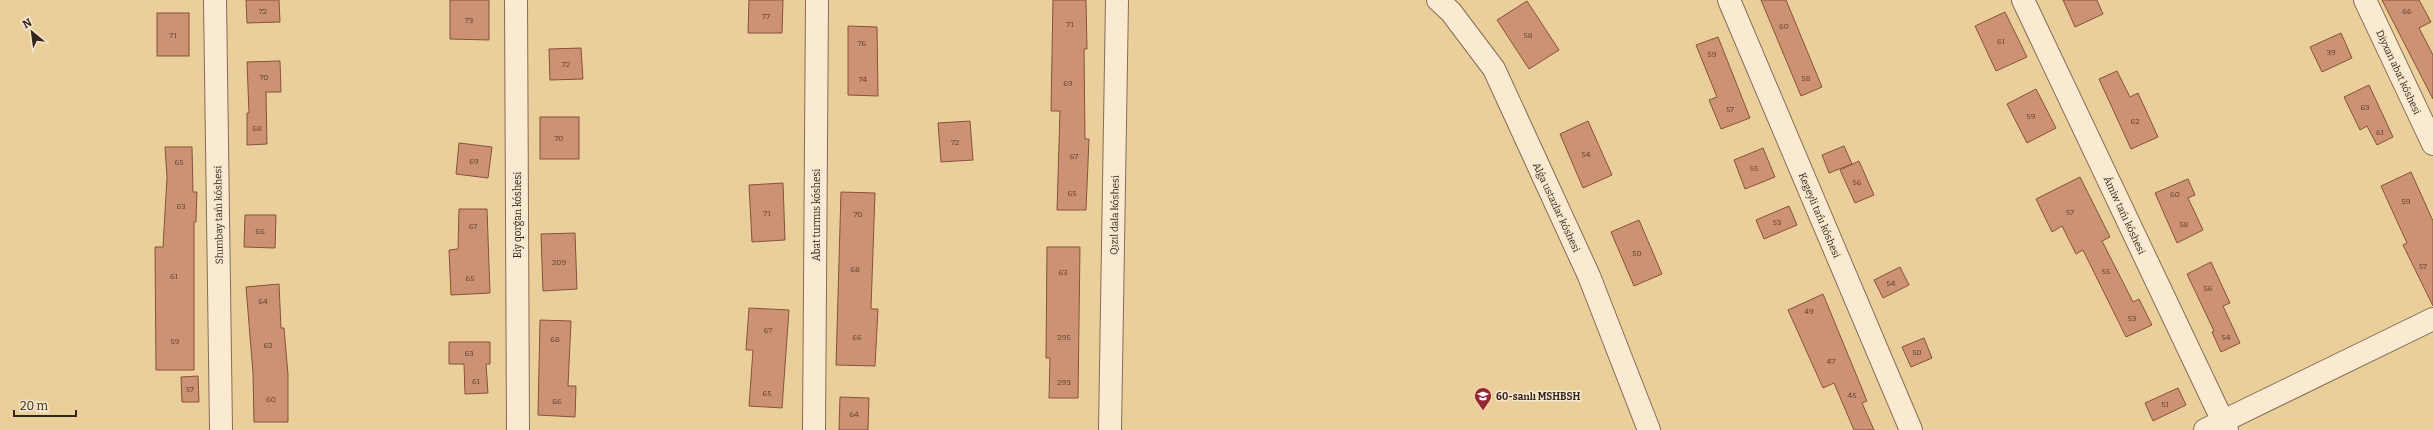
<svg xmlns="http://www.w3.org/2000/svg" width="2433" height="430" viewBox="0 0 2433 430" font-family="Bitter,serif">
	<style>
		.sand { fill: #ebcf9a }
		.building { fill: #cd9173; stroke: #85533c }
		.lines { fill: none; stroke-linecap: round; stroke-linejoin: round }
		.street-casing { stroke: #866c57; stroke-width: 24 }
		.street { stroke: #f9ead1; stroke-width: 22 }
		.labels { text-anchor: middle; stroke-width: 3; stroke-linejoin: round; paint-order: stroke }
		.number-label { font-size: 8px; fill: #5b4131 }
		.street-label { font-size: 10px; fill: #35261b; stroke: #f5e6cd }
		.poi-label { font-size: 10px; font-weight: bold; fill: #35261b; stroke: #f5e6cd; text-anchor: start }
	</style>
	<rect width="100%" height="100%" fill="#eedcbe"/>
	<rect class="sand" x="0" y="0" width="2433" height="430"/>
	<g class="building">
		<polygon points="246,0 279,0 280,22 247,23"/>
		<polygon points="450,0 489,0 489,40 450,39"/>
		<polygon points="749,0 783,0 782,33 748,33"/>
		<polygon points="1053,0 1086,0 1087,49 1084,49 1085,139 1089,139 1086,210 1057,210 1060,111 1051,111"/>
		<polygon points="1761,0 1786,0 1822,87 1801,96"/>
		<polygon points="2063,0 2097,0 2103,14 2075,27"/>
		<polygon points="2382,0 2419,0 2431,22 2419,28 2433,55 2433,99"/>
		<polygon points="1527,1 1559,50 1529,69 1497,20"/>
		<polygon points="2005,12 2027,57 1996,71 1975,26"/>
		<rect x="157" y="13" width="32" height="43"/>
		<polygon points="848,26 877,27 878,96 848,95"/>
		<polygon points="2341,33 2352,58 2322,72 2310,47"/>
		<polygon points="1718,37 1750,118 1721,129 1709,100 1717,97 1696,45"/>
		<polygon points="581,48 583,79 550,80 549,49"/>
		<polygon points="280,61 281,92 266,92 267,144 247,145 247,113 249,113 247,62"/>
		<polygon points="2117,71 2130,97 2138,93 2158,137 2131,149 2099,79"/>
		<polygon points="2369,85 2393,137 2377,145 2367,126 2360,130 2344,97"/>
		<polygon points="2036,89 2056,128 2027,143 2007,104"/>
		<rect x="540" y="117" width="39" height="42"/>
		<polygon points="970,121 973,160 941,162 938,123"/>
		<polygon points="1588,121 1612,175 1583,188 1560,134"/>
		<polygon points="459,143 492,147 488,178 456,174"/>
		<polygon points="1844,146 1852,164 1829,173 1822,155"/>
		<polygon points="165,147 192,147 193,192 197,192 196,222 194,222 194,370 156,370 155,247 163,247 167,177"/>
		<polygon points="1763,148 1775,177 1745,189 1734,160"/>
		<polygon points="1859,161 1874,195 1855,203 1840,170"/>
		<polygon points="2411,172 2433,221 2433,306 2403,245 2407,243 2381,186"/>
		<polygon points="2080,177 2110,237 2102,241 2133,302 2139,299 2152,325 2126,337 2083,250 2076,254 2062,226 2052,232 2036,199"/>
		<polygon points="2188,179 2195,195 2188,198 2203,230 2177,243 2155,193"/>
		<polygon points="783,183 785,240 752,242 749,185"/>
		<polygon points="841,192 875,193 871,309 878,309 875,366 836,365"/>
		<polygon points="1789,206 1797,225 1764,239 1756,220"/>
		<polygon points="459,209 487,209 490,293 451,295 449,250 458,249"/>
		<polygon points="245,215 276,215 275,248 244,247"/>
		<polygon points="1639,220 1662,274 1634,286 1611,232"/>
		<polygon points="575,233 577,289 543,291 541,234"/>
		<polygon points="1047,247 1080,247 1078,398 1049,398 1050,358 1046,358"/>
		<polygon points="2211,262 2230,303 2223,306 2240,343 2221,352 2212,332 2214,331 2187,274"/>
		<polygon points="1900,267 1909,285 1883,298 1874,280"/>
		<polygon points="279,284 281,328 284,328 288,375 288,422 254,422 253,373 246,287"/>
		<polygon points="1823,294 1867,401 1862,403 1874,430 1854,430 1834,383 1823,388 1788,310"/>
		<polygon points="749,308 789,310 782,408 749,406 753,350 746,350"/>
		<polygon points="540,320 571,321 568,386 576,386 575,417 538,415"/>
		<polygon points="1924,338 1932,358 1911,367 1902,347"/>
		<polygon points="449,342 490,342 490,364 486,364 488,393 465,394 464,364 449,364"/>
		<polygon points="198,376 199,402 182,402 181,377"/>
		<polygon points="2178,388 2186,405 2153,421 2145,403"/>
		<polygon points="840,397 869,398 868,430 839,430"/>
	</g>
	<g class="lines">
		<defs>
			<g id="street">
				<polyline points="215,0 221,430"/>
				<polyline points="516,0 518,430"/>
				<polyline points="1438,0 1451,12 1494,69 1589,276 1649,430"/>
				<polyline points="1729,0 1911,430"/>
				<polyline points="2023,0 2227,430"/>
				<polyline points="2365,0 2433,144"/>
				<polyline points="814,430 817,0"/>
				<polyline points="1110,430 1117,0"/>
				<polyline points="2205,430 2433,319"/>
			</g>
		</defs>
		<use href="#street" class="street-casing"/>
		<use href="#street" class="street"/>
	</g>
	<defs>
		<symbol id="school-pin" viewBox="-11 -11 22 30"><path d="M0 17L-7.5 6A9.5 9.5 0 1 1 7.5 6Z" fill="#952630" stroke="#f5e6cd"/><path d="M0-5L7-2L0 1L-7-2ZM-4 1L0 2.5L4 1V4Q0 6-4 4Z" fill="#fff"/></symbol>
	</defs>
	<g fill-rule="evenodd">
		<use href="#school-pin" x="1473" y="386" width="20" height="27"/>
	</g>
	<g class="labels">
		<g class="number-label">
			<text x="263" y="14">72</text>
			<text x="2407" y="14">66</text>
			<text x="766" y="19">77</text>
			<text x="469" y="23">73</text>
			<text x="1070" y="27">71</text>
			<text x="1784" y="29">60</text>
			<text x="173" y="38">71</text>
			<text x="1528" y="38">58</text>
			<text x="2001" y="44">61</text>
			<text x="862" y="46">76</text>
			<text x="2331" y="55">39</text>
			<text x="1712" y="57">59</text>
			<text x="566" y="67">72</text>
			<text x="264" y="80">70</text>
			<text x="1806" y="81">58</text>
			<text x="863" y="82">74</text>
			<text x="1068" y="86">69</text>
			<text x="2365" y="110">63</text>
			<text x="1730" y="112">57</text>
			<text x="2031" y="119">59</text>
			<text x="2135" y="124">62</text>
			<text x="257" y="131">68</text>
			<text x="2380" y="135">61</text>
			<text x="559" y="141">70</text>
			<text x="955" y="145">72</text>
			<text x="1586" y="157">54</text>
			<text x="1074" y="159">67</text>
			<text x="474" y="164">69</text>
			<text x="179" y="165">65</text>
			<text x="1754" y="171">55</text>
			<text x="1857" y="185">56</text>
			<text x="1072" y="196">65</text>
			<text x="2175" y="197">60</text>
			<text x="2406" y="204">59</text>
			<text x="181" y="209">63</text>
			<text x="2070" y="215">57</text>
			<text x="767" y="216">71</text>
			<text x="858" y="217">70</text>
			<text x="1777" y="225">53</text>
			<text x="2184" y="227">58</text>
			<text x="473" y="229">67</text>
			<text x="260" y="234">66</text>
			<text x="1637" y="256">50</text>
			<text x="559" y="265">209</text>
			<text x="2423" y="269">57</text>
			<text x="855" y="272">68</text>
			<text x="2106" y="274">55</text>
			<text x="1063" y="275">63</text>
			<text x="174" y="279">61</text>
			<text x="470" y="281">65</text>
			<text x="1891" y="286">54</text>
			<text x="2208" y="291">56</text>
			<text x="263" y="304">64</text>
			<text x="1809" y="314">49</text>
			<text x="2132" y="321">53</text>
			<text x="768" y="333">67</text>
			<text x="857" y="340">66</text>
			<text x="1064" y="340">295</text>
			<text x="2226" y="340">54</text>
			<text x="555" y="342">68</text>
			<text x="175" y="344">59</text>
			<text x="268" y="348">62</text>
			<text x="1917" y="355">50</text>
			<text x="469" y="356">63</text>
			<text x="1831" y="364">47</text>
			<text x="476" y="384">61</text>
			<text x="1064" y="385">293</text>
			<text x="190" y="392">57</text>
			<text x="767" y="396">65</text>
			<text x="1852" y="398">45</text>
			<text x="271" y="402">60</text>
			<text x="557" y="404">66</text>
			<text x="2165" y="407">51</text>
			<text x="854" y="417">64</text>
		</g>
		<g class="street-label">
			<text transform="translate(2399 72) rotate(65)" y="4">Diyxan abat kóshesi</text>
			<text transform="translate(1557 207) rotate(65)" y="4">Alǵa ustazlar kóshesi</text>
			<text transform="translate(218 215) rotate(-91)" y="4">Shımbay tańı kóshesi</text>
			<text transform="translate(517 215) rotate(-90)" y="4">Biy qorǵan kóshesi</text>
			<text transform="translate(816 215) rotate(-90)" y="4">Abat turmıs kóshesi</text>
			<text transform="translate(1114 215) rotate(-89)" y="4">Qızıl dala kóshesi</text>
			<text transform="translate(1820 215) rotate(67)" y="4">Kegeyli tańı kóshesi</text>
			<text transform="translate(2125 215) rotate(65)" y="4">Ámiw tańı kóshesi</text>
		</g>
		<g class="poi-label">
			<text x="1496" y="400">60-sanlı MSHBSH</text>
		</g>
	</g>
	<g transform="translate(32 32) rotate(331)" stroke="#f5e6cd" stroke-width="3" paint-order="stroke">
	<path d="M0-3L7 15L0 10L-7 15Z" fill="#35261b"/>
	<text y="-6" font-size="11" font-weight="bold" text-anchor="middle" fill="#35261b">N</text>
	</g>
	<path d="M14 410v6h62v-6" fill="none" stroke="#35261b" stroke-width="2"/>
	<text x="20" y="410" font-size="12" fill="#35261b" stroke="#f5e6cd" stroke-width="3" paint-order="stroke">20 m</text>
</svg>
